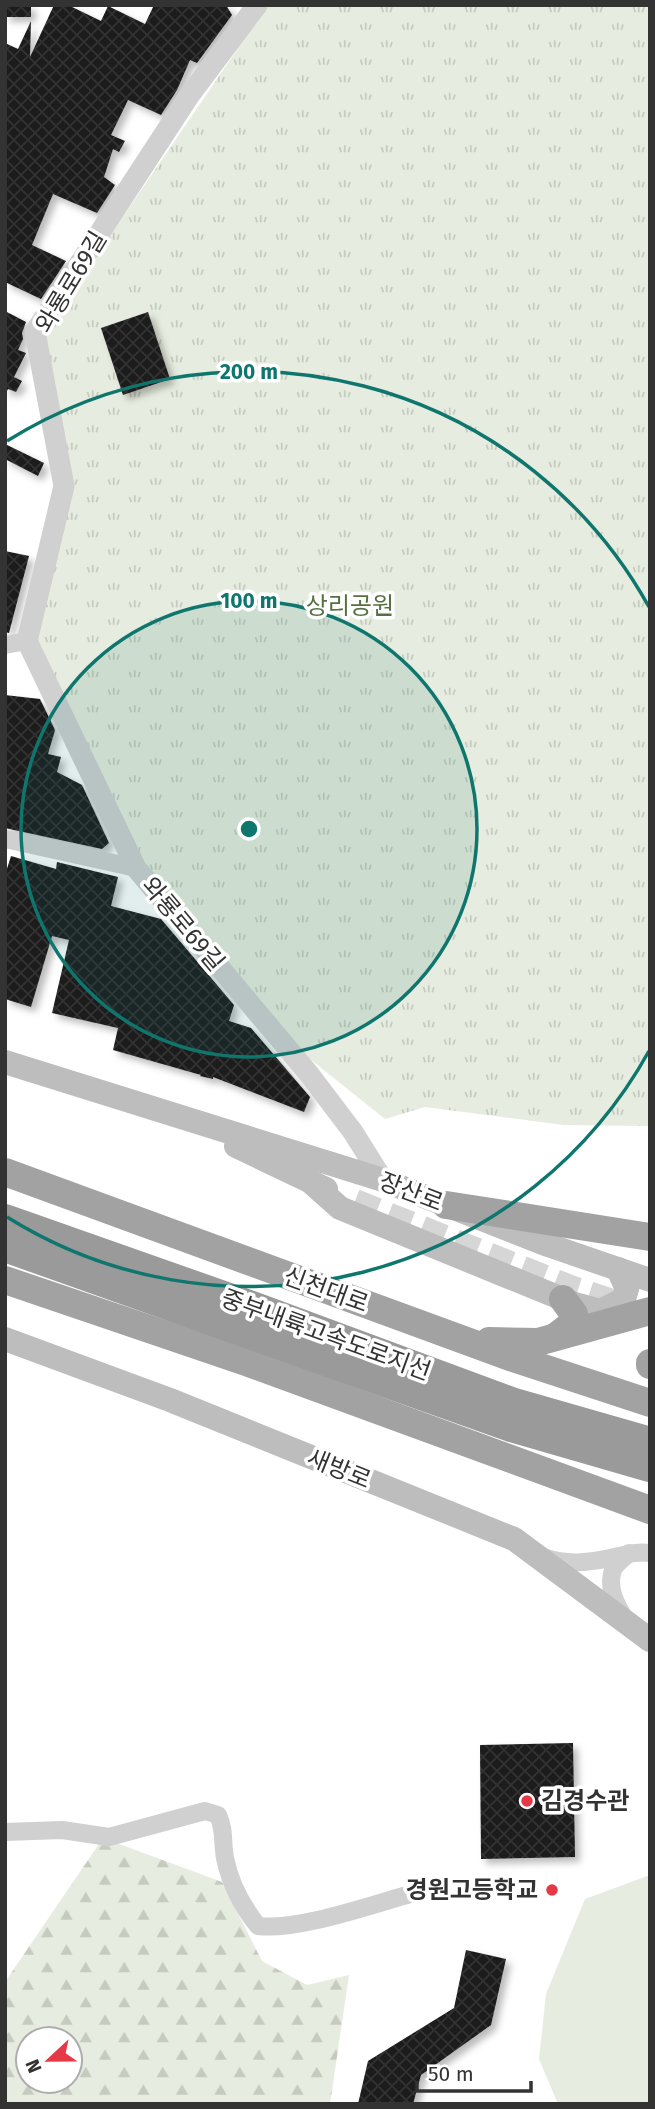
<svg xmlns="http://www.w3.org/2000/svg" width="655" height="2109" viewBox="0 0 655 2109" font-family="'Fira Sans','Noto Sans KR',sans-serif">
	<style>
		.grass { fill: #e6ecdf }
		.forest { fill: url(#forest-firs); fill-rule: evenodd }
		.park { fill: url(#park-tufts) }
		.building { fill: url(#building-cross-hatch); filter: url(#shadow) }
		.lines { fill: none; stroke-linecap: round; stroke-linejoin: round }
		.secondary-tunnel { stroke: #d6d6d6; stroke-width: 24; stroke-dasharray: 24 12; stroke-linecap: butt }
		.minor { stroke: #d0d0d0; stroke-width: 18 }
		.tertiary { stroke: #d0d0d0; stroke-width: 21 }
		.secondary { stroke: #bdbdbd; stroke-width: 24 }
		.trunk { stroke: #a2a2a2; stroke-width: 28 }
		.motorway { stroke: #9a9a9a; stroke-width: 32 }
		.ring { fill: none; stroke: #0f766e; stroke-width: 3.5 }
		.poi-dot { fill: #e63946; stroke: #fff; stroke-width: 2.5 }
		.labels { text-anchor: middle; stroke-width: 7; stroke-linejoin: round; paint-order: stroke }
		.street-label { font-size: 24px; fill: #333; stroke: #fff }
		.park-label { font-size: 24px; fill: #56703f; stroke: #fff }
		.poi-label { font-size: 24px; font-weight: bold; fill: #333; stroke: #fff; text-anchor: start }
		.centre { fill: #0f766e; stroke: #fff; stroke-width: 3.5 }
		.ring-label { font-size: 21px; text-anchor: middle; font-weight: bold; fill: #0f766e; stroke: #fff; stroke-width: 7; stroke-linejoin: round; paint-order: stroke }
	</style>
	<defs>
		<pattern id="forest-firs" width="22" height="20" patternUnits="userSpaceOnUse" patternTransform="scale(1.75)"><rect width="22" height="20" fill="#e6ecdf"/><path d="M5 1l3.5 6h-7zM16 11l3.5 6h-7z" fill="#c6cbc0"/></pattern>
		<pattern id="park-tufts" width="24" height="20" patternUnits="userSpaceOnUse" patternTransform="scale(1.75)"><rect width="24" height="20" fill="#e6ecdf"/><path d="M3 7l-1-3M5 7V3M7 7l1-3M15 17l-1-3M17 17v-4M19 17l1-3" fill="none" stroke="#c6cbc0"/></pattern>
		<pattern id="building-cross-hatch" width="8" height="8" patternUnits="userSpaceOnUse" patternTransform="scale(1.75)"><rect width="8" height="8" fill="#1a1a1a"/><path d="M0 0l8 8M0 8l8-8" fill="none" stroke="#333"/></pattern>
		<filter id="shadow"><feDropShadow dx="5" dy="5" stdDeviation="3.5" flood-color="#0004"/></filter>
	</defs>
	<rect width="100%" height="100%" fill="#fff"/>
	<polygon class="grass" points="650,1875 650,2104 558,2104 539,2059 546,1994 585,1899"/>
	<path class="forest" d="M 103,1838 L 222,1882 L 262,1961 L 307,1985 L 349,1975 L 330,2104 L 5,2104 L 5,1982 ZM 28,2039 L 70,2039 L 70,2081 L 28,2081 Z"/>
	<polygon class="park" points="650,5 650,1126 564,1125 425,1107 385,1119 310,1059 143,865 35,636 73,485 44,332 267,6"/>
	<g class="building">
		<rect x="5" y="5" width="26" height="12"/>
		<polygon points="54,5 68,5 101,21 108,6 145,24 154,5 226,5 232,15 197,63 190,60 177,90 161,115 128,100 111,135 125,141 119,152 113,149 104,177 115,185 97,213 53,194 32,245 66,261 41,299 5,282 5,43 18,49 31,21 30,57"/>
		<polygon points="5,311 26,322 22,333 23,339 18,350 26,353 14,377 22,381 16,392 8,389 5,395"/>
		<polygon points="148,312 170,379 123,395 101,328"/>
		<polygon points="5,444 44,463 38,476 5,459"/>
		<polygon points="5,551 29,556 9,633 5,632"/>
		<polygon points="5,695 40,699 55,730 48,754 61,757 57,772 82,785 109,843 102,849 5,828"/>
		<polygon points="11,856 56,869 57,862 118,877 111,906 161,919 234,1005 229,1021 251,1028 310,1097 304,1112 213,1077 213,1079 200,1076 201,1075 113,1050 118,1028 52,1013 69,940 52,936 31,1007 5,999 5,875"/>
		<polygon points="573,1743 575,1857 481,1859 480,1745"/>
		<polygon points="466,1950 506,1959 491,2025 421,2075 413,2104 358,2104 368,2061 454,2008"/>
	</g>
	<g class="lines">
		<polyline class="secondary-tunnel" points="355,1201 573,1288 631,1307"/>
		<g class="minor">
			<polyline points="5,645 27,641"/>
			<polyline points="5,839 136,868"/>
			<path d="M 543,1557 C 567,1565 587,1563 610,1558 C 624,1555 636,1551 650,1553"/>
			<path d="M 626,1620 C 617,1607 607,1587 613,1570 C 615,1564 624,1558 629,1553"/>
			<path d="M 5,1832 L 62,1830 L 109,1837 L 205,1811 L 218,1815 C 225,1830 222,1842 225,1858 C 230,1883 242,1906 258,1926 C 298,1931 373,1904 414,1893"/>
		</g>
		<polyline class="tertiary" points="257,5 189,96 35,332 64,486 27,641 136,868 309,1074 353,1132 383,1180"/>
		<g class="secondary">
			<polyline points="5,1062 383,1180 548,1245 650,1280"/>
			<polyline points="236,1146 326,1189"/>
			<polyline points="313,1184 340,1208 575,1304 601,1311 624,1299 627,1289 618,1269"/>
			<polyline points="5,1339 170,1400 514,1539 650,1640"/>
		</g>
		<g class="trunk">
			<polyline points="5,1172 513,1358 650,1403"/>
			<polyline points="446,1205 650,1237"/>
			<polyline points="5,1280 249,1363 650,1510"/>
			<polyline points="555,1337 572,1324 574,1314 563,1299"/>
			<polyline points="489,1341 538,1342 650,1311"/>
			<polyline points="650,1363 650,1365"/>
		</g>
		<g class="motorway">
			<polyline points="5,1220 263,1311 514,1404 650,1443"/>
			<polyline points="5,1246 511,1426 650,1466"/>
		</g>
	</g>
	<circle cx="249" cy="829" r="228" fill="#0f766e" fill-opacity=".12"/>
	<g class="ring">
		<circle cx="249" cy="829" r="228"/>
		<path d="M649 1051A457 457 0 0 1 7 1217M7 441A457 457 0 0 1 649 607"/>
	</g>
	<g class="poi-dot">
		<circle cx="527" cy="1801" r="7"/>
		<circle cx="552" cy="1890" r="7"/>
	</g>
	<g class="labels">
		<g class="street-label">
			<text transform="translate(71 282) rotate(-59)" y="8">와룡로69길</text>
			<text transform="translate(183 924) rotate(50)" y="8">와룡로69길</text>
			<text transform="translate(411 1192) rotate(21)" y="8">장산로</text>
			<text transform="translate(326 1290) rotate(20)" y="8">신천대로</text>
			<text transform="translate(326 1335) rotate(20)" y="8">중부내륙고속도로지선</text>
			<text transform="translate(339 1469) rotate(22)" y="8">새방로</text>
		</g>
		<g class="park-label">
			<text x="350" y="614">상리공원</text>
		</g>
		<g class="poi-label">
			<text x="541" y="1809">김경수관</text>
			<text x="538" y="1898" text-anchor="end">경원고등학교</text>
		</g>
	</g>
	<circle cx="249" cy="829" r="10" class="centre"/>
	<g class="ring-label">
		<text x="249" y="379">200 m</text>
		<text x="249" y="608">100 m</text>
	</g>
	<rect width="655" height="2109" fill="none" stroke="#333333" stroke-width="14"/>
	<g transform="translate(49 2060) rotate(248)"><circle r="33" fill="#ffffff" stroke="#adadad" stroke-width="2"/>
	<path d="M0-5L12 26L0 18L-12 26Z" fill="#e63946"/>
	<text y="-10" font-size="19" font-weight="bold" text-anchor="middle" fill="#333333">N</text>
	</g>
	<path d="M417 2081v10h114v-10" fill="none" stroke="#333333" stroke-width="3.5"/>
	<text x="428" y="2081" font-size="21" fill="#333333" stroke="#ffffff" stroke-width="5" paint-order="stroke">50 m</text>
</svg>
